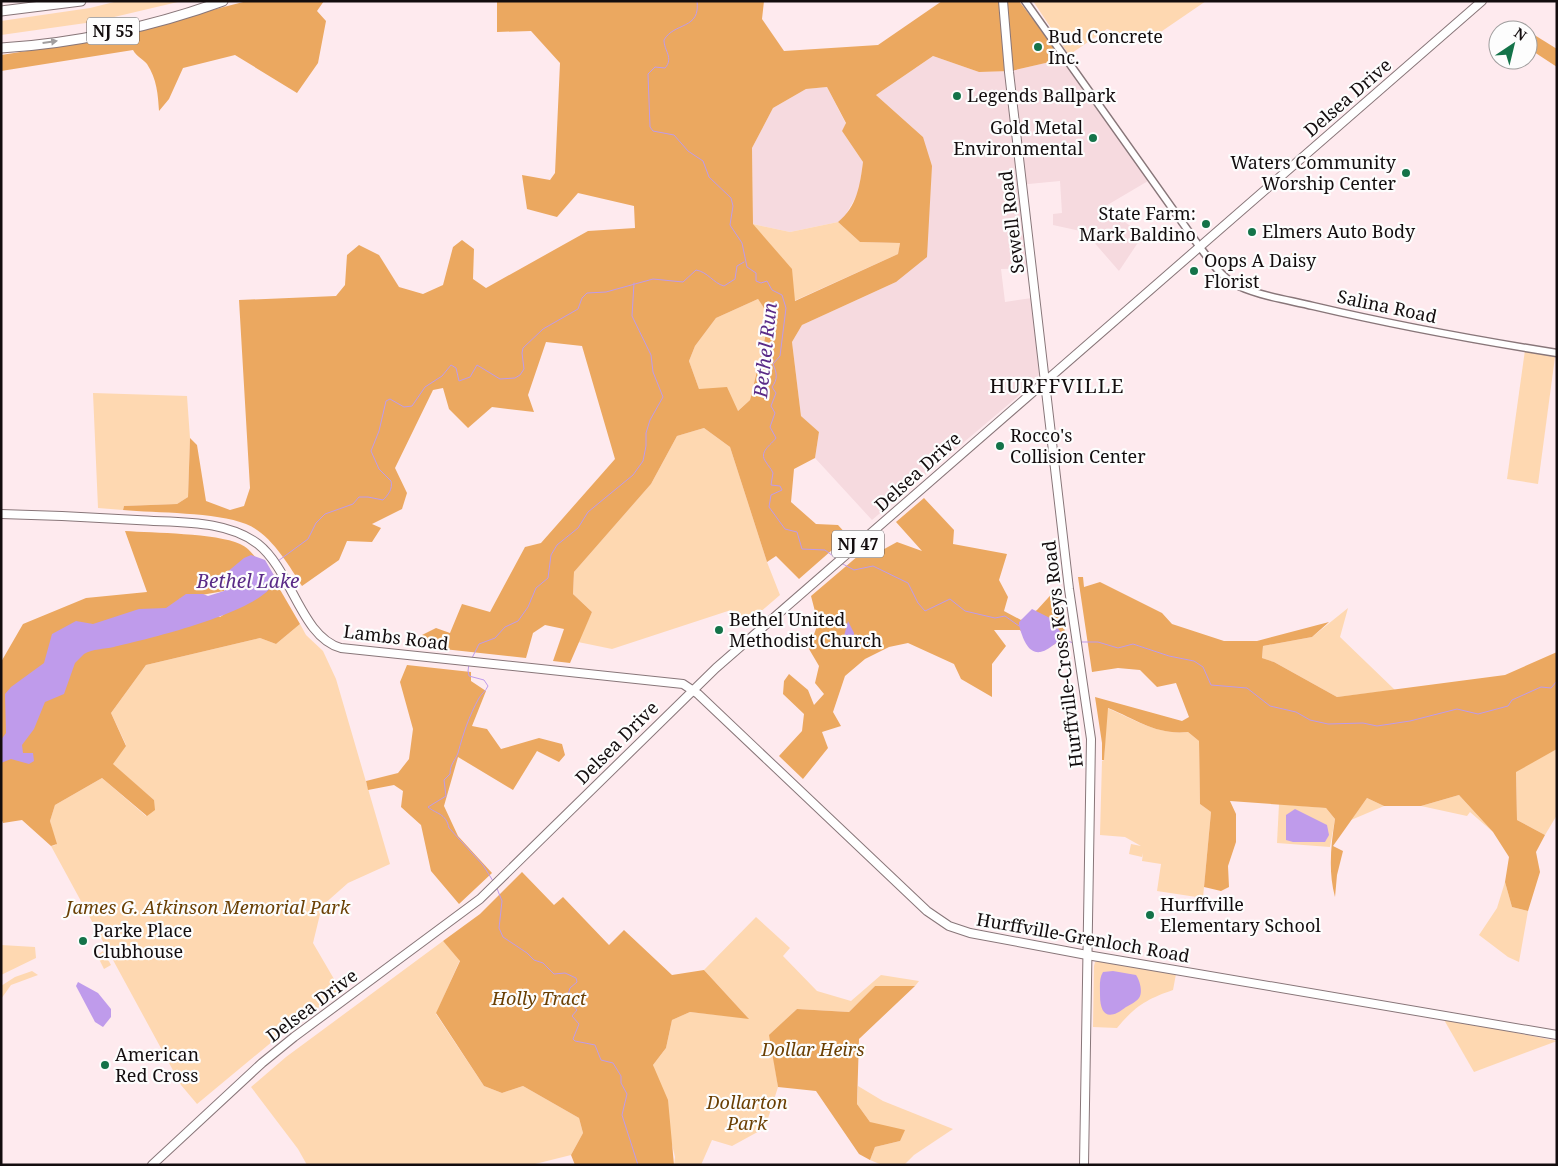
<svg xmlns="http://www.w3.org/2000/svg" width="1558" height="1166" viewBox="0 0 1558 1166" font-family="'Noto Serif',serif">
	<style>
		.built { fill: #f6dadf }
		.green { fill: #fed8b1 }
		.forest { fill: #eba860; fill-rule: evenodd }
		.water { fill: #bf9beb }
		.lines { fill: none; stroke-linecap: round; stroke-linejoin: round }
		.stream { stroke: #bf9beb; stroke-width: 1 }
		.tertiary-casing { stroke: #887679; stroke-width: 9 }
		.secondary-casing { stroke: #887679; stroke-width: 10 }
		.primary-casing { stroke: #887679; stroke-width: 10 }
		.motorway-casing { stroke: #887679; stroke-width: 11 }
		.tertiary { stroke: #fff; stroke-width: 6 }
		.secondary { stroke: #fff; stroke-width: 8 }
		.primary { stroke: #fff; stroke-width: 8 }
		.motorway { stroke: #fff; stroke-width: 9 }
		.oneway { fill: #a19e9f }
		.poi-dot { fill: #147349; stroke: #fdfdfd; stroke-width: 2 }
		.labels { text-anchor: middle; stroke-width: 4.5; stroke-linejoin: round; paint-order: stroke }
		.shield { fill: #fdfdfd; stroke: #595556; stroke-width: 1 }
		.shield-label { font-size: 16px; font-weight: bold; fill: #130d0e }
		.poi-label { font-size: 18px; fill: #130d0e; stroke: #fdfdfd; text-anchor: start }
		.street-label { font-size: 18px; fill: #130d0e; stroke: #fdfdfd }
		.park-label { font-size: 18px; font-style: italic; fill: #6a3f03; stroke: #fdfdfd }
		.water-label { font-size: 19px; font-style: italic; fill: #5a2a87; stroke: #fdfdfd }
		.quarter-label { font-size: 20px; letter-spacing: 1px; fill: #130d0e; stroke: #fdfdfd }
	</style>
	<rect width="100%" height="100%" fill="#feeaee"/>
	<g class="built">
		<polygon points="933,56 979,72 1011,71 1063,59 1148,181 1104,207 1143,235 1119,271 1085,232 1053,225 1053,214 1062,213 1060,181 1018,185 1029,268 1001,269 1005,302 1032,298 1039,375 1016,398 872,520 815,458 819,432 801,416 792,342 802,325 896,282 923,137 876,95"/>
		<polygon points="827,87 846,124 842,131 863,162 859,191 845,216 838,222 790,232 753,224 752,148 773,108 806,89"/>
	</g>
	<g class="green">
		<polygon points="118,1 182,1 93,22 1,35 1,21 90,8"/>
		<polygon points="1033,1 1206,1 1146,42 1107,29 1069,55"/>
		<polygon points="838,222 860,242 900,243 898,254 794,301 753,224 790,232"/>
		<polygon points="1291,253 1310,257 1308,265 1290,261"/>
		<polygon points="758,299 770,316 750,400 738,411 699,389 689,361 695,346 716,318"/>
		<polygon points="1525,350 1555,357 1538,484 1507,479"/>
		<polygon points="93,393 187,396 190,438 188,497 177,504 124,506 123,510 98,508"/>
		<polygon points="704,428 730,447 767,562 780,595 744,626 731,610 612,649 578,642 592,612 573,594 574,572 651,484 677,436"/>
		<polygon points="1348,608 1340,637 1395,690 1337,697 1274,662 1262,658 1263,646 1312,637"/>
		<polygon points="300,624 306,635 323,651 336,679 390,864 348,883 322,906 313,943 341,991 273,1041 197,1104 181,1085 51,846 56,845 50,821 55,805 102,778 146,816 154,800 112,764 126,745 111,713 146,665 260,638 276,644"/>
		<path d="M 1107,708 C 1136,720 1157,735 1188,732 L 1199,741 L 1200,804 L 1211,812 L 1203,898 L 1157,891 L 1161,864 L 1142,861 L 1143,853 L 1142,857 L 1129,854 L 1131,844 L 1141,846 L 1125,837 L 1100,835 L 1102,761 L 1104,760 Z"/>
		<polygon points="1557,749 1557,815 1545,835 1517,820 1516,771"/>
		<polygon points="1459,795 1493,832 1470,812 1467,816 1421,806"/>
		<polygon points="1367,798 1384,806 1351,820"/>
		<polygon points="1279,804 1326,808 1335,819 1330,847 1277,843"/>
		<polygon points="1505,882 1512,907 1528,911 1519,962 1508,957 1479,935 1497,908"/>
		<polygon points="756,917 790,948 783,956 817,991 851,1001 881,975 919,981 915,986 875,986 849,1012 797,1009 770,1035 778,1087 765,1128 732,1146 712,1140 701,1165 674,1165 675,1157 653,1065 666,1048 672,1020 690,1012 748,1018 704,970"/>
		<polygon points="443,941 460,960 436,1014 484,1086 502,1093 523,1086 579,1118 583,1133 571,1155 531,1165 307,1165 298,1149 251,1087 286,1057"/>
		<polygon points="1,945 35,947 36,958 1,975"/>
		<polygon points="103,951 111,965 104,969 97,955"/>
		<path d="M 1100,961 L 1176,974 L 1173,990 C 1147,999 1135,1006 1117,1028 L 1093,1027 L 1094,966 L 1095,962 Z"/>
		<polygon points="32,971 38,975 11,985 1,999 1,986 15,977"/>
		<polygon points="1443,1018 1557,1041 1474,1072"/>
		<polygon points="858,1086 883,1101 953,1129 914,1155 904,1165 882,1165 870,1160 875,1147 900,1141 870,1122 857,1104"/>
	</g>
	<g class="forest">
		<path d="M 247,1 L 324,1 L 317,11 L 326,21 L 318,63 L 297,93 L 235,55 L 183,68 L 169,99 L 159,111 C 158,95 157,79 147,64 C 143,59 137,57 133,50 L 1,71 L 1,55 L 92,41 Z"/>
		<path d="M 497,1 L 764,1 L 762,19 L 784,51 L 878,45 L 942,1 L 1019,1 L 1063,59 L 1011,71 L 979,72 L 933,56 L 876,95 L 923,137 L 932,166 L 927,257 L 896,282 L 802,325 L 792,342 L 801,416 L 819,432 L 815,458 L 794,469 L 791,502 L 816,524 L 838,525 L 848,536 L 799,579 L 776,556 L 767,562 L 730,447 L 704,428 L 677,436 L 651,484 L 574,572 L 573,594 L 592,612 L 570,663 L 553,661 L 564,629 L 545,625 L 533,633 L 526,658 L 416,646 L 420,636 L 436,628 L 450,633 L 462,604 L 490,612 L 525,547 L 541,543 L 615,459 L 582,346 L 546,342 L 528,395 L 534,412 L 492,407 L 468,428 L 449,409 L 443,388 L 433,390 L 395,468 L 407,493 L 402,509 L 372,524 L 381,528 L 372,542 L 347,541 L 339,560 L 302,586 C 289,565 270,533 246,524 C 216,512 156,513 123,510 L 124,506 L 177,504 L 188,497 L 190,438 L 197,445 L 206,501 L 230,510 L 244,506 L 250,488 L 239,300 L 336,296 L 345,285 L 347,255 L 359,245 L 379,255 L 399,287 L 423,294 L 443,285 L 453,247 L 462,240 L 474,249 L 473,279 L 486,288 L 588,231 L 635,228 L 634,206 L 578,193 L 557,217 L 527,209 L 522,175 L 550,180 L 555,173 L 560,63 L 531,31 L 497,32 ZM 827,87 L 846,123 L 842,131 L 863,162 C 860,185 857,207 838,222 L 860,242 L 900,243 L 898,254 L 795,301 L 792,269 L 753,224 L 752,148 L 773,108 L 806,89 ZM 758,299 L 770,317 L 750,400 L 738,411 L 727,387 L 699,389 L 689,361 L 695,346 L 716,318 Z"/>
		<polygon points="1528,31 1557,49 1557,67 1528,48"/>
		<polygon points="924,498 954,530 953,544 1007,554 999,580 1008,597 1004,611 1021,620 1037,610 1058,587 1067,646 1057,643 1039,652 1020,630 994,630 1006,646 992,664 992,697 961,679 954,664 908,643 889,647 865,659 845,676 833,712 841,726 822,732 828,748 803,779 779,756 802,731 804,714 783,694 784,681 789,674 808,690 814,705 824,694 815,683 819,666 809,649 818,623 811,596 865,550 877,553 897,542 922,551 896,522"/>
		<path d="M 125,531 C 153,533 216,533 240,544 C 247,547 252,553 257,559 L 226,573 L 224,591 L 179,599 L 220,617 L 275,581 L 300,624 L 276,644 L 260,638 L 146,665 L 111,713 L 126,746 L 113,764 L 154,800 L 155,810 L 147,816 L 102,778 L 55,805 L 50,821 L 57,844 L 51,846 L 22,820 L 3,823 L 1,818 L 1,662 L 23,624 L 86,598 L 147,592 Z"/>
		<path d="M 1078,577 L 1083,577 L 1084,587 L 1100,582 L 1162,613 L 1172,624 L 1224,641 L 1257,641 L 1329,622 L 1312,637 L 1263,646 L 1262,658 L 1274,662 L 1337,697 L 1505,675 L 1557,652 L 1557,749 L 1516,772 L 1517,820 L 1545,835 L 1536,852 L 1540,872 L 1528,911 L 1512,907 L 1505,882 L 1509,857 L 1493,832 L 1459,795 L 1421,806 L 1384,806 L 1367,798 L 1333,846 L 1343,851 L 1337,875 L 1335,897 C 1328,871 1331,845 1335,819 L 1326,808 L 1230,801 L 1236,814 L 1236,842 L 1228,866 L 1229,887 L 1221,891 L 1204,887 L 1211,812 L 1200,804 L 1199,741 L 1188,732 C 1155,735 1138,720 1108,708 L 1104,760 L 1102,760 L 1102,743 L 1095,697 L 1182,721 L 1189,717 L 1176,683 L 1157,687 L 1140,670 L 1118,668 L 1092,672 Z"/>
		<polygon points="407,665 471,672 471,681 486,691 472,726 487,729 501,749 539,738 562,744 565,755 559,762 537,751 513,790 458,757 444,806 458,836 492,873 459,904 431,871 421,825 401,807 403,791 394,785 368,790 366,781 398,773 409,759 413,729 400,682"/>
		<polygon points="522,872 554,905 563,897 609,945 624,930 672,975 704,970 749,1019 690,1012 672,1020 666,1048 653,1065 668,1100 674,1165 575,1165 571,1155 583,1133 579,1118 523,1086 502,1093 484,1086 436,1013 460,961 443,941 480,914"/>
		<polygon points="875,986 915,986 859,1039 857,1104 870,1122 905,1130 900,1141 875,1147 870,1160 859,1154 816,1091 778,1087 769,1035 797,1009 849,1012"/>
	</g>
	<g class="water">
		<path d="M 251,555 L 265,560 L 275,577 C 275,610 143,640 114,647 C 104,649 93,649 84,654 L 75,663 L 64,694 L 45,702 L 34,729 L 22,745 L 23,753 L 33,753 L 34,761 L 29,764 L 11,759 L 1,763 L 1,740 L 6,733 L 5,694 L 11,687 L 44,663 L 52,634 L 76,621 L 93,624 L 139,609 L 166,608 L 186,594 L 203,594 L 208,596 L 224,591 L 227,587 L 226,573 L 244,558 Z"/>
		<path d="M 1032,609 L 1050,618 L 1063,635 C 1062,641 1057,642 1052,646 C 1032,662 1024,644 1019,625 L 1019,622 Z"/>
		<polygon points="848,621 854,633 853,647 844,636"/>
		<polygon points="1295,809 1327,825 1329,835 1325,842 1293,842 1286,840 1286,815"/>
		<path d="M 1113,971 L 1136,975 C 1140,981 1143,992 1139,998 C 1136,1002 1130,1005 1126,1007 C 1110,1020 1100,1017 1100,995 C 1100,987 1099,978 1103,972 Z"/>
		<polygon points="78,982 98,993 111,1009 111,1017 103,1027 95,1022 76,986"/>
	</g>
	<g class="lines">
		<g class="stream">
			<path d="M 697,1 C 701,30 674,22 664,40 C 664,51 674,58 665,68 L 655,67 L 648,74 L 650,127 L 653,131 L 674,135 L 688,151 L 703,161 L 709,177 L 731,198 L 733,206 L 730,225 L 742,243 L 747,267 L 756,273 L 756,281 L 761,283 L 767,281 L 772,290 L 782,295 L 786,308 L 780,356 L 773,364 C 777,373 778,379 772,387 L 776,393 L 771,406 L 775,413 L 770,427 L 776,438 C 771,445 758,452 766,462 C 768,466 771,468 773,473 L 771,485 L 780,486 L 782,490 L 771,495 L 769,507 L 785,529 L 797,532 L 802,549 L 825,550 L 837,559"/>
			<path d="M 278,561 L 308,539 L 316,523 L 325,514 L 353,504 L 359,497 L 368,497 L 383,500 C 388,495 393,489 391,481 L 379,469 L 371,451 L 379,431 L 386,401 L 390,399 L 404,407 L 412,406 L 425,387 L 442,376 L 451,365 L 456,368 L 459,381 L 470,377 L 477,365 L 500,379 L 515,378 L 520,375 L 524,369 L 522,353 L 523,348 L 543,329 L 578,309 L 582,298 L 587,293 L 606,292 L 653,279 L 683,282 L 696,270 C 708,272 713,283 724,286 L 735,279 L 737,266 L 744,262"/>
			<polyline points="841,563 854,570 873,566 908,583 918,603 925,611 950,599 965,611 995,618 1005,616 1019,626"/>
			<polyline points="1061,638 1073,643"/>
			<polyline points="1080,642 1098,642 1118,648 1133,644 1169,656 1194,661 1203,667 1211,685 1247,688 1270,706 1296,712 1310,720 1328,724 1363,723 1377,726 1410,721 1457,709 1478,714 1508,706 1512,700 1541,687 1551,688 1557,681"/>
			<polyline points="472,658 479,644 495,638 505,627 518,621 528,607 536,588 548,578 551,555 557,545 578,528 588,512 633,475 643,461 646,446 646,433 650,420 663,397 653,372 651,355 632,316 634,283"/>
			<path d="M 469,664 L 468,671 L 469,676 L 484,680 L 488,686 C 486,691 481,694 479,698 C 469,716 463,734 458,753 C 455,761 450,764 450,774 L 444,780 L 446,796 L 428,807 C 436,814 446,813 449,828 L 483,865 L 493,881"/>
			<polyline points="496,886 502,901 499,928 503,937 527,953 534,960 543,963 554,974 565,973 576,978 577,982 570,988 567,998 577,1010 572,1016 579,1024 573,1039 575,1041 595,1045 601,1060 613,1063 621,1076 621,1083 627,1094 622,1115 638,1165"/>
		</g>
		<defs>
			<path id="tertiary" d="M 1025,1 L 1199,246 C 1209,259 1219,274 1233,283 C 1253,295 1289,300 1313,306 C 1394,325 1475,340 1557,353"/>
			<g id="secondary">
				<polyline points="1003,1 1009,72 1069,589 1091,739 1084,1165"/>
				<path d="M 1,514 C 47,515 92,517 137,520 C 176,523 226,519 258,544 C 292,571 301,637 341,648 L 683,684 L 698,694 L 927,911 L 949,926 L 970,933 L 1087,955 L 1557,1035"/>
			</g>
			<polyline id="primary" points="152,1165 262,1063 294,1037 480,899 716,668 1482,1"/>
			<g id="motorway">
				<polyline points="1,11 81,1"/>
				<path d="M 1,48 C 73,44 155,26 223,1"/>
			</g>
		</defs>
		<use href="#tertiary" class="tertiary-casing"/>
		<use href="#secondary" class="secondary-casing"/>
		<use href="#primary" class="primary-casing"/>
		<use href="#motorway" class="motorway-casing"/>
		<use href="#tertiary" class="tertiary"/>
		<use href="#secondary" class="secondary"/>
		<use href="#primary" class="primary"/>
		<use href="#motorway" class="motorway"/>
	</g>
	<defs><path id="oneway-solid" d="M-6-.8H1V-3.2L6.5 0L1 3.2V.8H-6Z" transform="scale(1.25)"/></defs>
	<use class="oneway" href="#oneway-solid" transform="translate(50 42) rotate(-8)"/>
	<g class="poi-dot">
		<circle cx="1038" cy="47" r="5"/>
		<circle cx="957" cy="96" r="5"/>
		<circle cx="1093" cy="138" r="5"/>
		<circle cx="1406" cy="173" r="5"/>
		<circle cx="1206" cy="224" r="5"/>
		<circle cx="1252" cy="232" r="5"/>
		<circle cx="1194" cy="271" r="5"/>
		<circle cx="1000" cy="446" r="5"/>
		<circle cx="719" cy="630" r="5"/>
		<circle cx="1150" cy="915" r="5"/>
		<circle cx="83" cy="941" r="5"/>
		<circle cx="105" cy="1065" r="5"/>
	</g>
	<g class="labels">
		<g class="shield">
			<rect x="87" y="17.5" width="52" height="27" rx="4"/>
			<rect x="832" y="530.5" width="52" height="27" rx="4"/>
		</g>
		<g class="shield-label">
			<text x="113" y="37">NJ 55</text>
			<text x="858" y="550">NJ 47</text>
		</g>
		<g class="poi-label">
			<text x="1048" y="43">Bud Concrete<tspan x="1048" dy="21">Inc.</tspan></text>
			<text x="967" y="102">Legends Ballpark</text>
			<text x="1083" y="134" text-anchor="end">Gold Metal<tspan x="1083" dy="21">Environmental</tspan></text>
			<text x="1396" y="169" text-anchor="end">Waters Community<tspan x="1396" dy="21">Worship Center</tspan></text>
			<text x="1196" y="220" text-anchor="end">State Farm:<tspan x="1196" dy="21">Mark Baldino</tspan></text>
			<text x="1262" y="238">Elmers Auto Body</text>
			<text x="1204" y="267">Oops A Daisy<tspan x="1204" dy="21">Florist</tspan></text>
			<text x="1010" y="442">Rocco's<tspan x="1010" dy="21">Collision Center</tspan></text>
			<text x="729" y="626">Bethel United<tspan x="729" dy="21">Methodist Church</tspan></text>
			<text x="1160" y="911">Hurffville<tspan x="1160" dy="21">Elementary School</tspan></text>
			<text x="93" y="937">Parke Place<tspan x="93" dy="21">Clubhouse</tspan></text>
			<text x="115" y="1061">American<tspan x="115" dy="21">Red Cross</tspan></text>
		</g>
		<g class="street-label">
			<text transform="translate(1348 98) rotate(-41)" y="6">Delsea Drive</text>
			<text transform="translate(1012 222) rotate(-97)" y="6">Sewell Road</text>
			<text transform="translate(1387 307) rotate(12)" y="6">Salina Road</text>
			<text transform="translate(918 472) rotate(-42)" y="6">Delsea Drive</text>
			<text transform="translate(396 638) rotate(7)" y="6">Lambs Road</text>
			<text transform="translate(1063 654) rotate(-97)" y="6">Hurffville-Cross Keys Road</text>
			<text transform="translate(617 743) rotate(-45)" y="6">Delsea Drive</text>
			<text transform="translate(1083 938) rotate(10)" y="6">Hurffville-Grenloch Road</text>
			<text transform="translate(312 1006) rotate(-37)" y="6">Delsea Drive</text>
		</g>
		<g class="park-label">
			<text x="208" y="914">James G. Atkinson Memorial Park</text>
			<text x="539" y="1005">Holly Tract</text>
			<text x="813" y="1056">Dollar Heirs</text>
			<text x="747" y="1109">Dollarton<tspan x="747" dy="21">Park</tspan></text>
		</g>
		<g class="water-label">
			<text transform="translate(765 350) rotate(-84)" y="7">Bethel Run</text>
			<text x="248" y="588">Bethel Lake</text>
		</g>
		<g class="quarter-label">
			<text x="1057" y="393">HURFFVILLE</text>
		</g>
	</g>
	<rect width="1558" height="1166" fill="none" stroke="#130d0e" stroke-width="5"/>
	<g transform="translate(1513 45) rotate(35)"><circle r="24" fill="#fdfdfd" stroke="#9f9d9d"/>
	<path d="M0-4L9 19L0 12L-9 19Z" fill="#147349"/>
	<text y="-8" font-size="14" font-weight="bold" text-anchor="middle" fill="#130d0e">N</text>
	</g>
</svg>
